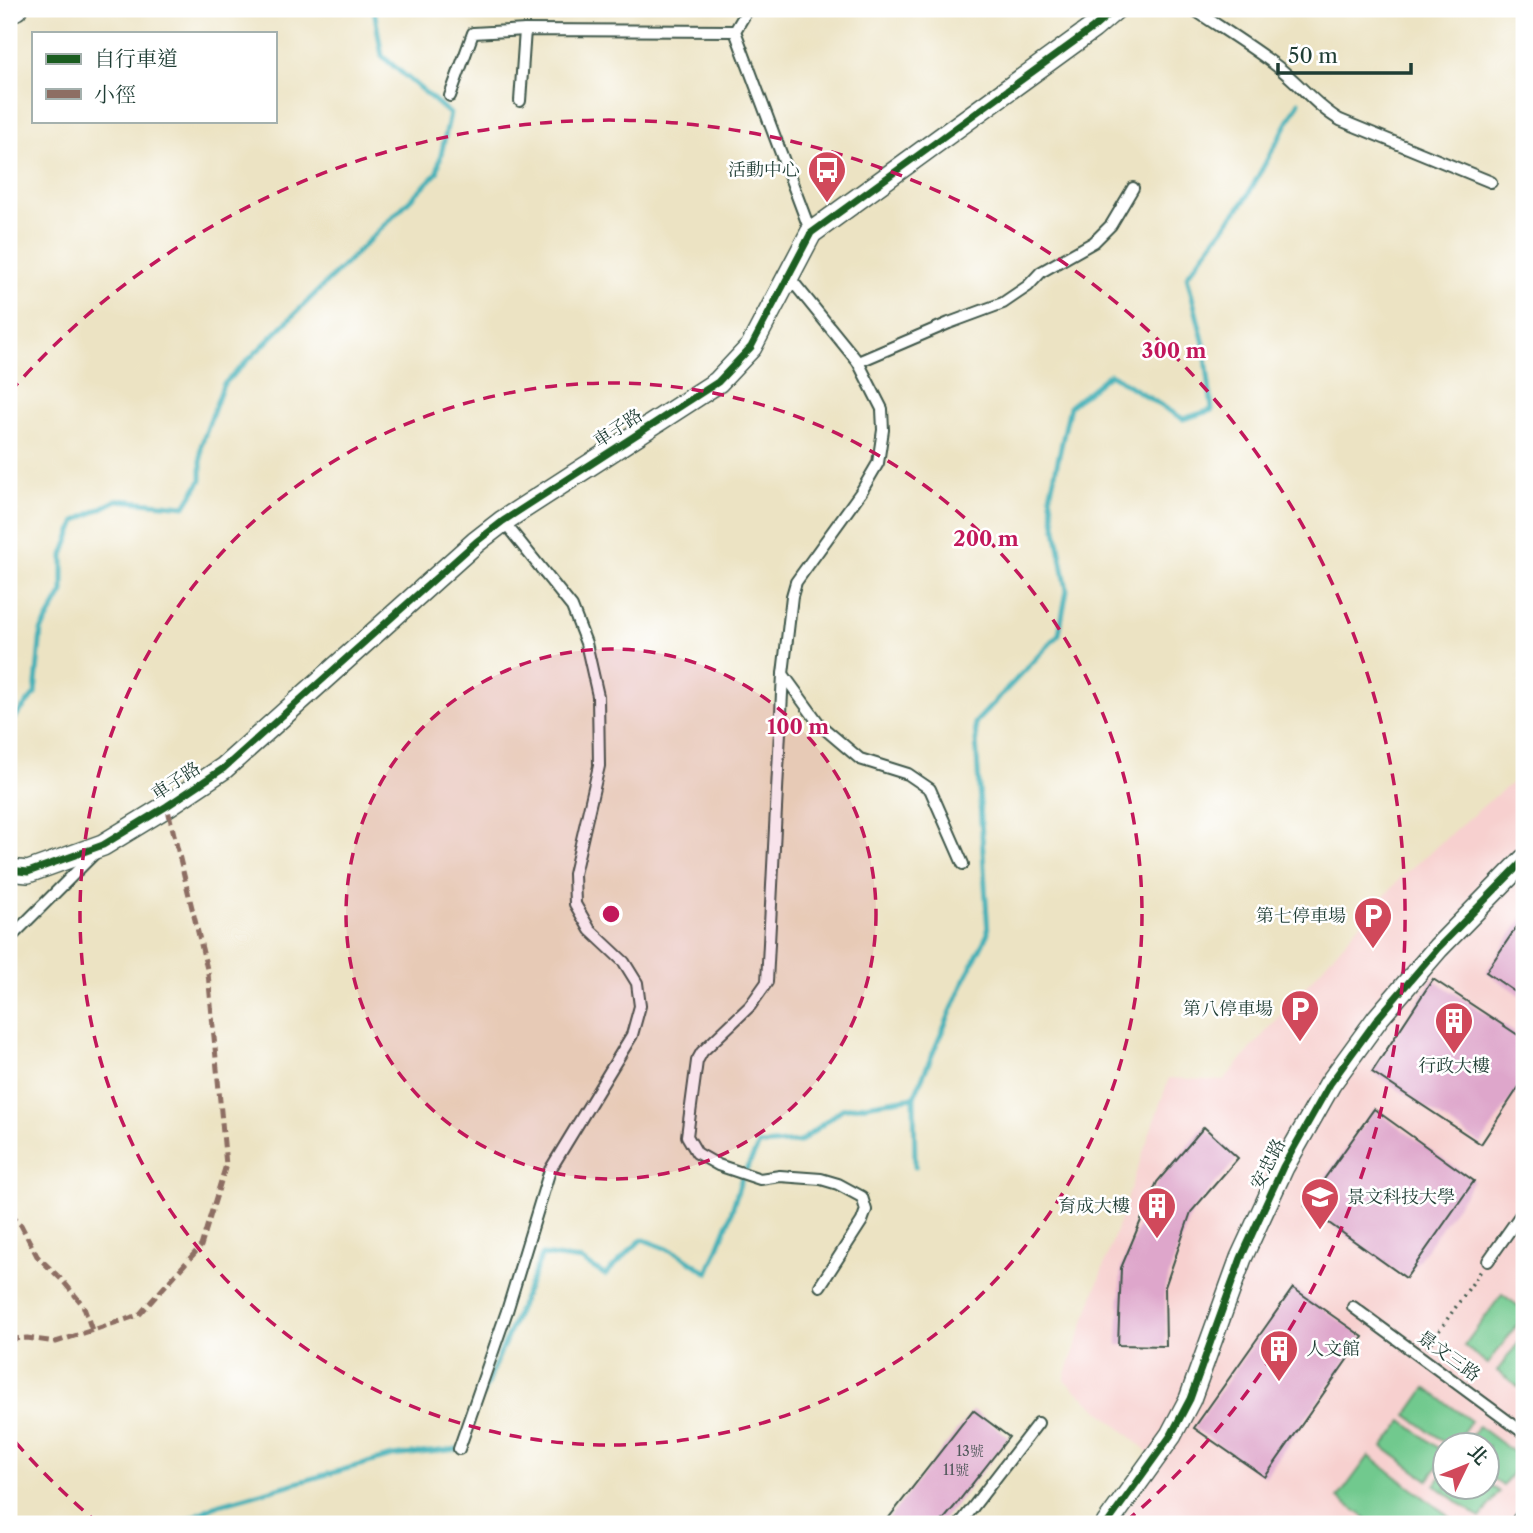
<svg xmlns="http://www.w3.org/2000/svg" width="1533" height="1533" viewBox="0 0 1533 1533" font-family="'Libre Caslon Text','Noto Serif TC',serif">
	<style>
		.built { fill: #f7d0cf; fill-rule: evenodd }
		.green { fill: #71c98e; stroke: #488361; stroke-width: 2 }
		.lines { fill: none; stroke-linecap: round; stroke-linejoin: round }
		.stream { stroke: #3dafb6; stroke-width: 5 }
		.building { fill: #dea6cb }
		.lane-casing { stroke: #3e5649; stroke-width: 14 }
		.street-casing { stroke: #3e5649; stroke-width: 24 }
		.path { stroke: #3e5649; stroke-width: 3.5; stroke-dasharray: 2 5; stroke-linecap: butt }
		.lane { stroke: #fff; stroke-width: 10 }
		.street { stroke: #fff; stroke-width: 21 }
		.quiet { stroke: #8d6e63; stroke-width: 5; stroke-dasharray: 10 5; stroke-linecap: butt }
		.cycleway-casing { stroke: #fff; stroke-width: 11 }
		.cycleway { stroke: #1b5e20; stroke-width: 7 }
		.ring { fill: none; stroke: #c2185b; stroke-width: 3.5; stroke-dasharray: 12 9 }
		.labels { text-anchor: middle; stroke-width: 5; stroke-linejoin: round; paint-order: stroke }
		.number-label { font-size: 14px; fill: #4f575a }
		.poi-label { font-size: 18px; fill: #1f3d34; stroke: #fff; text-anchor: end }
		.street-label { font-size: 18px; fill: #1f3d34; stroke: #fff }
		.centre { fill: #c2185b; stroke: #fff; stroke-width: 3.5 }
		.ring-label { font-size: 21px; text-anchor: middle; font-weight: bold; fill: #c2185b; stroke: #fff; stroke-width: 5; stroke-linejoin: round; paint-order: stroke }
	</style>
	<rect width="100%" height="100%" fill="#fff"/>
	<filter id="ink" filterUnits="userSpaceOnUse"><feTurbulence type="fractalNoise" baseFrequency=".0143" numOctaves="2"/><feDisplacementMap in="SourceGraphic" scale="14" xChannelSelector="R" yChannelSelector="G"/><feConvolveMatrix kernelMatrix="1 2 1 2 8 2 1 2 1" color-interpolation-filters="sRGB"/></filter>
	<filter id="wash" filterUnits="userSpaceOnUse"><feTurbulence type="fractalNoise" baseFrequency=".00686" numOctaves="4" result="noise"/><feDisplacementMap in="SourceGraphic" scale="28" xChannelSelector="R" yChannelSelector="G"/><feGaussianBlur stdDeviation="1.57" result="paint"/><feColorMatrix in="noise" values="0 0 0 0 0 0 0 0 0 0 0 0 0 0 0 0 0 1.4 0 .05"/><feComposite in="paint" operator="in"/></filter>
	<g filter="url(#wash)">
		<rect width="100%" height="100%" fill="#ece3c3"/>
		<path class="built" d="M 1524,774 L 1524,1524 L 1116,1524 L 1161,1463 L 1064,1380 L 1169,1078 L 1223,1081 L 1402,876 L 1495,796 ZM 1446,1446 L 1488,1446 L 1488,1488 L 1446,1488 Z"/>
		<g class="green">
			<polygon points="1502,1294 1524,1310 1524,1315 1488,1364 1464,1346"/>
			<polygon points="1524,1335 1524,1386 1522,1389 1497,1371"/>
			<polygon points="1426,1388 1471,1421 1453,1445 1449,1445 1407,1415"/>
			<polygon points="1403,1421 1445,1453 1445,1456 1428,1480 1383,1447"/>
			<polygon points="1478,1426 1522,1459 1503,1486 1488,1475 1488,1446 1464,1445"/>
			<polygon points="1369,1456 1459,1524 1374,1524 1338,1498"/>
			<polygon points="1445,1471 1446,1488 1488,1488 1488,1483 1499,1492 1480,1518 1435,1485"/>
		</g>
		<g class="lines">
			<g class="stream">
				<polyline points="9,721 11,722 35,694 41,631 63,592 63,555 76,521 117,500 185,506 201,480 201,446 223,385 437,173 450,114 382,56 374,9"/>
				<polyline points="914,1097 915,1167"/>
				<polyline points="482,1396 542,1255 581,1260 605,1275 642,1239 678,1253 708,1273 729,1220 742,1177 759,1145 800,1142 842,1109 914,1097 964,981 988,933 975,723 1059,634 1067,590 1050,496 1070,406 1110,374 1183,419 1212,410 1205,348 1187,276 1245,200 1299,102"/>
				<polyline points="180,1524 214,1506 392,1456 459,1449"/>
			</g>
		</g>
		<g id="blocks">
			<g class="building">
				<polygon points="1524,916 1524,998 1486,972"/>
				<polygon points="1433,979 1524,1039 1524,1079 1481,1144 1372,1072"/>
				<polygon points="1374,1109 1474,1181 1406,1278 1305,1206"/>
				<polygon points="1204,1127 1238,1158 1191,1212 1165,1287 1166,1346 1118,1345 1121,1268 1157,1182"/>
				<polygon points="1293,1288 1363,1337 1265,1477 1194,1428"/>
				<polygon points="973,1410 1009,1437 954,1507 940,1524 884,1524"/>
			</g>
		</g>
	</g>
	<g filter="url(#ink)">
		<use href="#blocks" fill-opacity="0" stroke="#3e5649" stroke-width="2"/>
		<g class="lines">
			<defs>
				<g id="lane">
					<polyline points="748,9 735,31 811,233"/>
					<path d="M 1193,9 C 1221,28 1251,46 1278,67 C 1300,84 1317,107 1340,120 L 1491,182"/>
					<polyline points="450,96 473,33 525,30 735,31"/>
					<polyline points="520,101 525,30"/>
					<polyline points="789,277 858,362 882,409 883,430 878,463 861,492 796,582 792,596 783,674 767,982 750,1006 702,1052 697,1061 687,1136 697,1153 718,1165 760,1179 780,1176 821,1179 838,1184 862,1197 866,1210 862,1221 820,1286"/>
					<polyline points="858,362 949,323 1003,303 1028,286 1041,272 1094,242 1111,225 1133,188"/>
					<polyline points="783,674 820,725 860,759 908,774 930,789 963,864"/>
					<polyline points="9,939 96,852"/>
					<polyline points="1488,1261 1524,1210"/>
					<polyline points="1353,1307 1524,1433"/>
					<polyline points="459,1449 507,1311 550,1170 632,1035 640,1006 637,983 624,962 590,930 575,904 574,874 599,766 598,696 586,643 572,607 503,521"/>
					<polyline points="960,1524 1038,1423"/>
					<polyline points="1515,1524 1524,1511"/>
				</g>
				<g id="street">
					<polyline points="9,12 16,9"/>
					<polyline points="9,870 28,872 103,845 167,806 224,768 476,542 503,521 718,382 751,347 811,233 1093,28 1115,9"/>
					<polyline points="1107,1524 1171,1435 1190,1399 1241,1258 1283,1167 1330,1084 1378,1018 1438,948 1524,860"/>
				</g>
			</defs>
			<use href="#lane" class="lane-casing"/>
			<use href="#street" class="street-casing"/>
			<polyline class="path" points="1427,1348 1481,1271"/>
			<use href="#lane" class="lane"/>
			<use href="#street" class="street"/>
			<g class="quiet">
				<polyline points="9,1213 21,1225 37,1256 63,1281 83,1305 92,1330"/>
				<polyline points="9,1339 27,1338 56,1342 139,1315 201,1246 226,1165 208,973 167,806"/>
			</g>
			<defs>
				<g id="cycleway">
					<polyline points="9,870 28,872 103,845 167,806 224,768 476,542 503,521 718,382 751,347 811,233 1093,28 1115,9"/>
					<polyline points="1107,1524 1171,1435 1190,1399 1241,1258 1283,1167 1330,1084 1378,1018 1438,948 1524,860"/>
				</g>
			</defs>
			<use href="#cycleway" class="cycleway-casing"/>
			<use href="#cycleway" class="cycleway"/>
		</g>
	</g>
	<circle cx="611" cy="914" r="265" fill="#c2185b" fill-opacity=".12"/>
	<g class="ring">
		<circle cx="611" cy="914" r="265"/>
		<circle cx="611" cy="914" r="531"/>
		<path d="M99 1524A796 796 0 0 1 10 1436M10 392A796 796 0 1 1 1123 1524"/>
	</g>
	<defs>
		<symbol id="bus-pin" viewBox="-11 -11 22 30"><path d="M0 17L-7.5 6A9.5 9.5 0 1 1 7.5 6Z" fill="#d1495b" stroke="#fff"/><path d="M-5-6H5V4H4V6H2V4H-2V6H-4V4H-5ZM-3.5-4V0h7V-4ZM-3.5 1.2v1.5H-2V1.2ZM2 1.2v1.5H3.5V1.2Z" fill="#fff"/></symbol>
		<symbol id="parking-pin" viewBox="-11 -11 22 30"><path d="M0 17L-7.5 6A9.5 9.5 0 1 1 7.5 6Z" fill="#d1495b" stroke="#fff"/><path d="M-3.5-5.5H1a3.5 3.5 0 0 1 0 7H-1V5.5H-3.5ZM-1-3.4V-.6H.8a1.4 1.4 0 0 0 0-2.8Z" fill="#fff"/></symbol>
		<symbol id="building-pin" viewBox="-11 -11 22 30"><path d="M0 17L-7.5 6A9.5 9.5 0 1 1 7.5 6Z" fill="#d1495b" stroke="#fff"/><path d="M-4-6H4V6H1V3H-1V6H-4ZM-2.5-4.3h1.7v1.8h-1.7ZM.8-4.3h1.7v1.8H.8ZM-2.5-1h1.7V.8h-1.7ZM.8-1h1.7V.8H.8Z" fill="#fff"/></symbol>
		<symbol id="university-pin" viewBox="-11 -11 22 30"><path d="M0 17L-7.5 6A9.5 9.5 0 1 1 7.5 6Z" fill="#d1495b" stroke="#fff"/><path d="M0-5L7-2L0 1L-7-2ZM-4 1L0 2.5L4 1V4Q0 6-4 4Z" fill="#fff"/></symbol>
	</defs>
	<g fill-rule="evenodd">
		<use href="#bus-pin" x="805" y="148" width="44" height="60"/>
		<use href="#parking-pin" x="1351" y="894" width="44" height="60"/>
		<use href="#parking-pin" x="1278" y="987" width="44" height="60"/>
		<use href="#building-pin" x="1432" y="999" width="44" height="60"/>
		<use href="#university-pin" x="1298" y="1175" width="44" height="60"/>
		<use href="#building-pin" x="1135" y="1184" width="44" height="60"/>
		<use href="#building-pin" x="1257" y="1327" width="44" height="60"/>
	</g>
	<g class="labels">
		<g class="number-label">
			<text x="970" y="1456">13號</text>
			<text x="956" y="1475">11號</text>
		</g>
		<g class="poi-label">
			<text x="800" y="176">活動中心</text>
			<text x="1346" y="922">第七停車場</text>
			<text x="1273" y="1015">第八停車場</text>
			<text x="1454" y="1072" text-anchor="middle">行政大樓</text>
			<text x="1347" y="1203" text-anchor="start">景文科技大學</text>
			<text x="1130" y="1212">育成大樓</text>
			<text x="1306" y="1355" text-anchor="start">人文館</text>
		</g>
		<g class="street-label">
			<text transform="translate(618 428) rotate(-33)" y="6">車子路</text>
			<text transform="translate(176 781) rotate(-33)" y="6">車子路</text>
			<text transform="translate(1268 1164) rotate(-63)" y="6">安忠路</text>
			<text transform="translate(1449 1356) rotate(36)" y="6">景文三路</text>
		</g>
	</g>
	<circle cx="611" cy="914" r="10" class="centre"/>
	<g class="ring-label">
		<text x="1174" y="358">300 m</text>
		<text x="986" y="546">200 m</text>
		<text x="798" y="734">100 m</text>
	</g>
	<rect width="1533" height="1533" fill="none" stroke="#fff" stroke-width="35"/>
	<rect x="32" y="32" width="245" height="91" fill="#ffffff" stroke="#a5b1ae" stroke-width="2"/>
	<rect x="46" y="54" width="35" height="10" fill="#1b5e20" stroke="#a5b1ae" stroke-width="2"/>
	<text x="94" y="66" font-size="21" fill="#1f3d34">自行車道</text>
	<rect x="46" y="89" width="35" height="10" fill="#8d6e63" stroke="#a5b1ae" stroke-width="2"/>
	<text x="94" y="102" font-size="21" fill="#1f3d34">小徑</text>
	<g transform="translate(1466 1466) rotate(47)"><circle r="33" fill="#ffffff" stroke="#a5b1ae" stroke-width="2"/>
	<path d="M0-5L12 26L0 18L-12 26Z" fill="#d1495b"/>
	<text y="-10" font-size="19" font-weight="bold" text-anchor="middle" fill="#1f3d34">北</text>
	</g>
	<path d="M1278 63v10h133v-10" fill="none" stroke="#1f3d34" stroke-width="3.5"/>
	<text x="1288" y="63" font-size="21" fill="#1f3d34" stroke="#ffffff" stroke-width="5" paint-order="stroke">50 m</text>
</svg>
